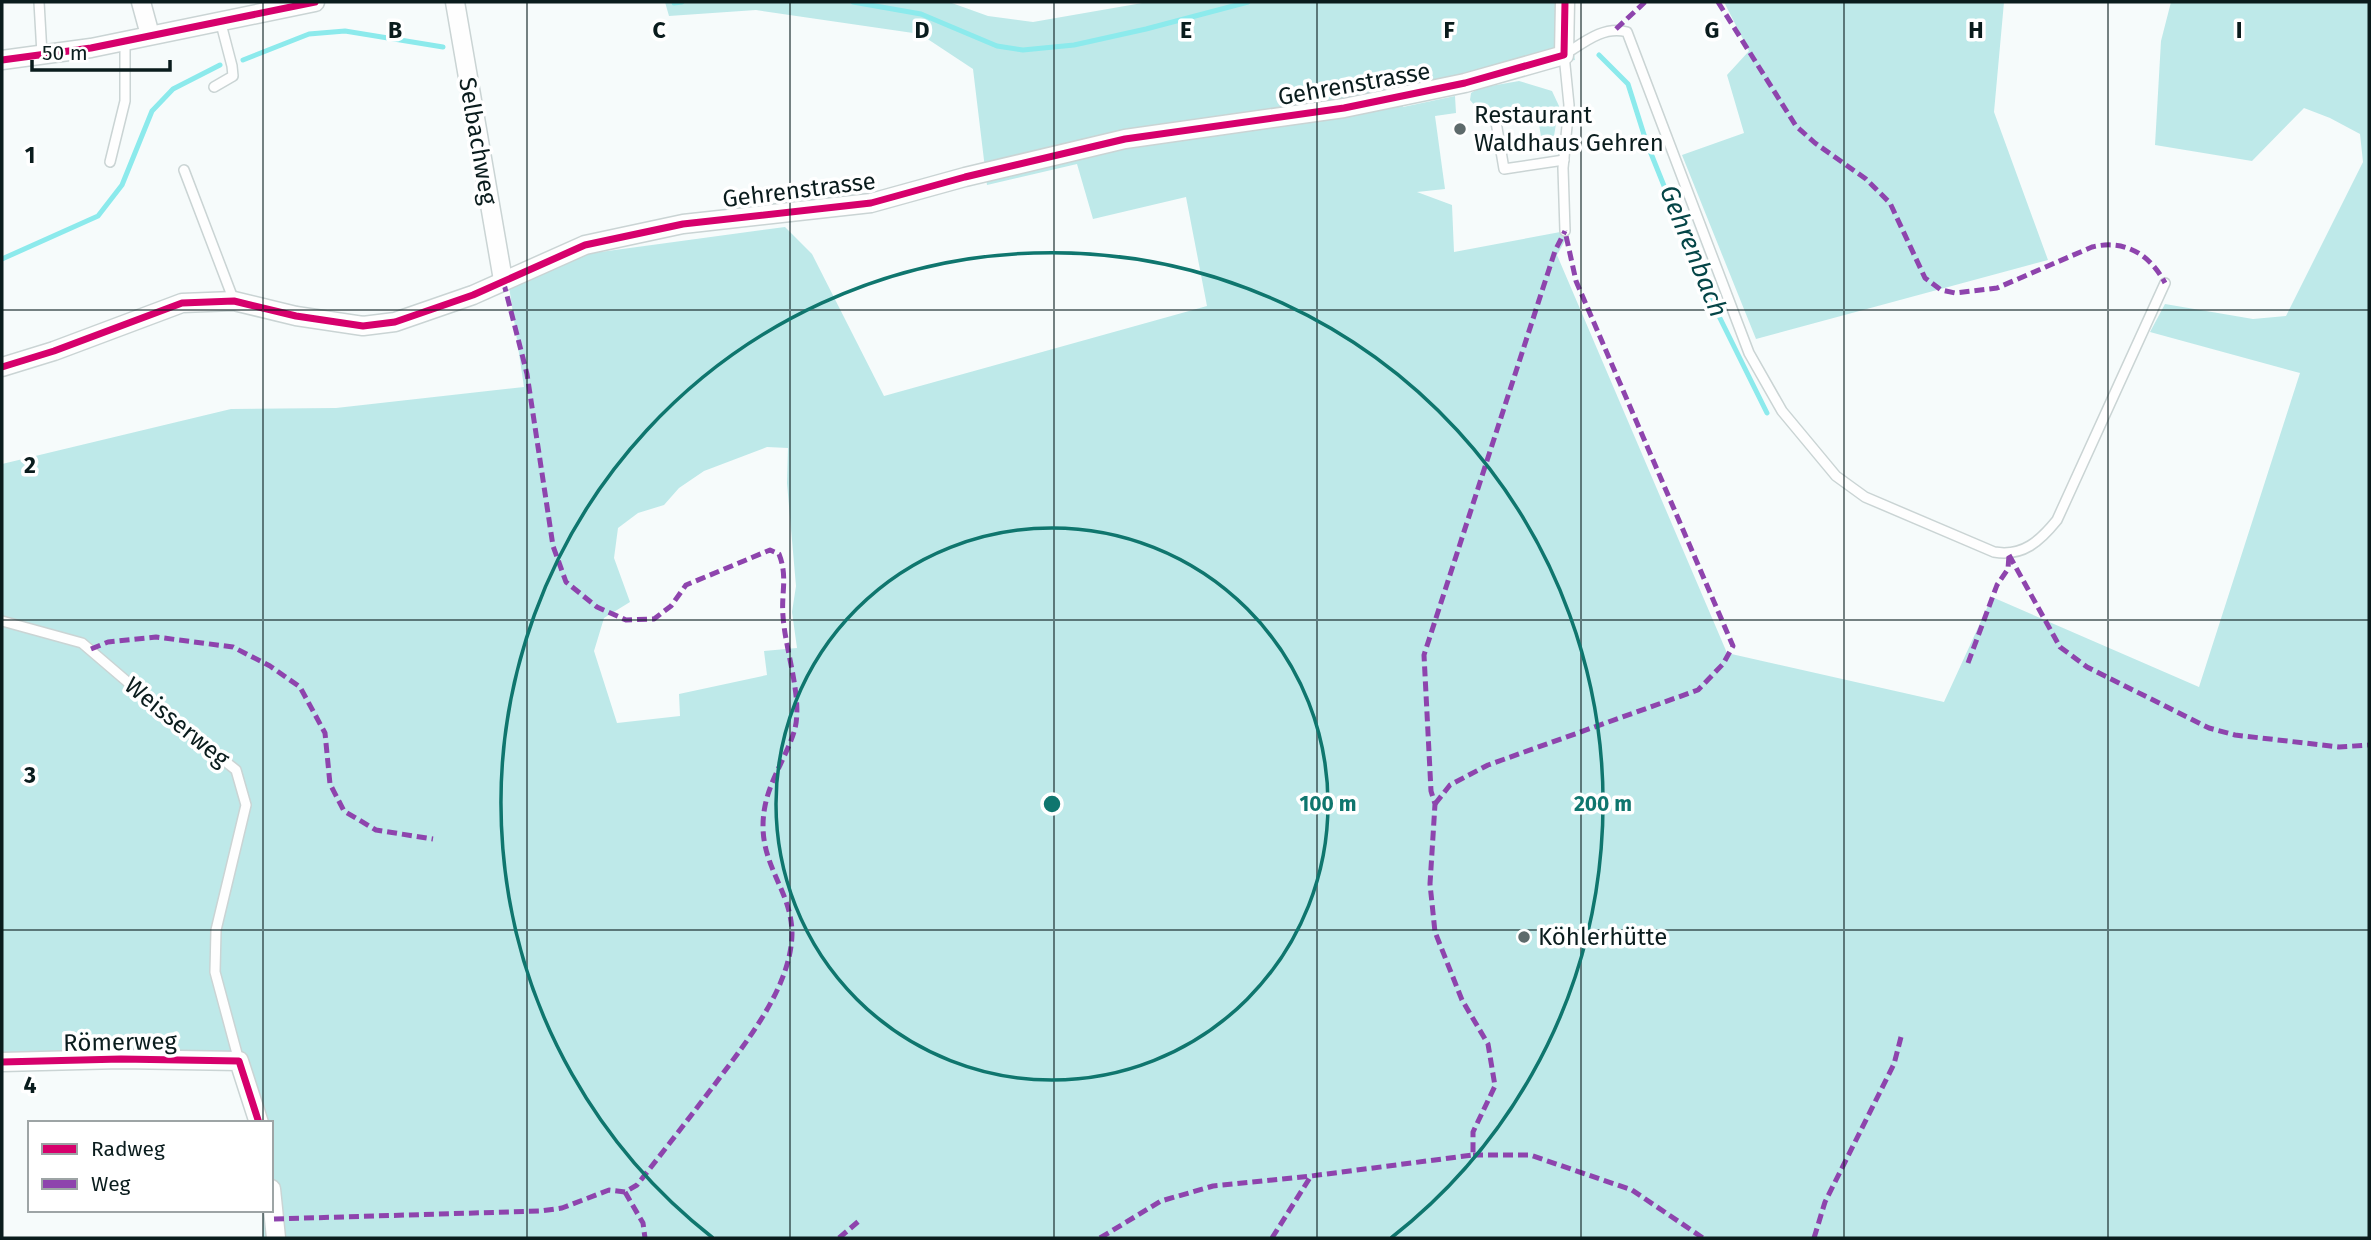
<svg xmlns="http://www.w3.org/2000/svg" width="2371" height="1240" viewBox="0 0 2371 1240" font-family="'Fira Sans',sans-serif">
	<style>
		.green { fill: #bee9e9; fill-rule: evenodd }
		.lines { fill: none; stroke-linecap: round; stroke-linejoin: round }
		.stream { stroke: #8ceaec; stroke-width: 5 }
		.service-casing { stroke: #cad4d4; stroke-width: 12 }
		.minor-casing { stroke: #cad4d4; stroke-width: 21 }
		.service { stroke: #fefefe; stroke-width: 9 }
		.minor { stroke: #fefefe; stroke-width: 18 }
		.quiet { stroke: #8e44ad; stroke-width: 5; stroke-dasharray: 10 5; stroke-linecap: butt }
		.cycleway-casing { stroke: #fff; stroke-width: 11 }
		.cycleway { stroke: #d6006c; stroke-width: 7 }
		.grid { fill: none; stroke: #0a1c1d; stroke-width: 2; stroke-opacity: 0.55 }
		.ring { fill: none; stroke: #0f766e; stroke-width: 3.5 }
		.poi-dot { fill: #5d6a6b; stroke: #fff; stroke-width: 2.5 }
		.labels { text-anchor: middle; stroke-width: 7; stroke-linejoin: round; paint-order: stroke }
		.street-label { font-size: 24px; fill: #0a1c1d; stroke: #fff }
		.poi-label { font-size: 24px; fill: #0a1c1d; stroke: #fff; text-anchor: start }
		.water-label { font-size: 26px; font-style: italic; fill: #054547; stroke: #fff }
		.grid-label { font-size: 23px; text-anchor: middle; font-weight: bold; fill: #0a1c1d; stroke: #fff; stroke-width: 7; stroke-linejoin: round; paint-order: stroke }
		.centre { fill: #0f766e; stroke: #fff; stroke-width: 3.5 }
		.ring-label { font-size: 21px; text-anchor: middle; font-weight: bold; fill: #0f766e; stroke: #fff; stroke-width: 7; stroke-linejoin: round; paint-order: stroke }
	</style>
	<rect width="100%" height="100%" fill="#f6fbfb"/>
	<g class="green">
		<path d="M 665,2 L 949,2 L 988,16 L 1033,22 L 1148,2 L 1565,2 L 1575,60 L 1400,89 L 1403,107 L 1455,96 L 1456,113 L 1435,116 L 1445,189 L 1417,192 L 1452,205 L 1454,252 L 1571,230 L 1557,255 L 1727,653 L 1944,702 L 1992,597 L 2199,687 L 2300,373 L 2150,332 L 2165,304 L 2253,319 L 2286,316 L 2363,162 L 2360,134 L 2330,118 L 2304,108 L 2252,161 L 2155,145 L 2161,41 L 2171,2 L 2369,2 L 2369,1238 L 263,1238 L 263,1210 L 271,1210 L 271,1123 L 252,1123 L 235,1068 L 142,1065 L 2,1070 L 2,464 L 231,409 L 336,408 L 524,387 L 507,273 L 593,253 L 785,227 L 812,254 L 884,396 L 1207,306 L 1186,197 L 1093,219 L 1077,164 L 987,185 L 973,69 L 920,34 L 756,10 L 669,16 ZM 767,447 L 788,448 L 787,483 L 796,586 L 792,612 L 797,648 L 764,651 L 767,675 L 679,694 L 680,716 L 617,723 L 594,651 L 604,618 L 630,602 L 614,558 L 618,528 L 638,513 L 664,505 L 679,488 L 704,471 Z"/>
		<polygon points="1724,2 2004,2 1994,112 2048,260 1756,339 1682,155 1744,133 1727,75 1749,51"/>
		<path d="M 1519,81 L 1552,91 L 1559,106 L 1552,148 L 1543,148 L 1537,113 L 1533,108 C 1512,108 1484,119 1470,100 L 1471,93 L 1479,88 Z"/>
	</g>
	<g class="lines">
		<g class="stream">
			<polyline points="853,2 921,14 997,46 1023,50 1074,45 1146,29 1248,2"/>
			<polyline points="674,3 682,2"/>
			<polyline points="1599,55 1628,84 1646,141 1705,288 1767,413"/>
			<polyline points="243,60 309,34 345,31 443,47"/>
			<polyline points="2,259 98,216 122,185 152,111 173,89 220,65"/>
		</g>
		<defs>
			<g id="service">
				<polyline points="39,2 42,54"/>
				<polyline points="214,87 233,76 232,66 220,20"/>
				<polyline points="1496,122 1504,169 1564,160"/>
				<polyline points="110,162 125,101 125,41"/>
				<polyline points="184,170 234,301"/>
				<path d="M 1565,231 L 1563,168 L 1569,105 L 1564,55 C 1583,43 1604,25 1627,32 L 1749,353 L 1782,411 L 1836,476 L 1865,497 L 1994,552 C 2023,557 2040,541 2057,520 L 2165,283"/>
				<polyline points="2,621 82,643 158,708 236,770 246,805 216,930 215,972 239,1061"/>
			</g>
			<g id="minor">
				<polyline points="141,2 150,35"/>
				<polyline points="455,2 503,280"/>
				<polyline points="2,60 91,48 315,2"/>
				<polyline points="2,367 54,351 182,303 234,301 296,316 363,326 395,322 473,295 585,245 683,224 871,203 965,177 1125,139 1344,108 1465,83 1564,55 1565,2"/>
				<polyline points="2,1062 121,1059 239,1061 259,1123"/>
				<polyline points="271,1189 276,1238"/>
			</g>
		</defs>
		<use href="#service" class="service-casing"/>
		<use href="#minor" class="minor-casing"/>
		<use href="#service" class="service"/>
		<use href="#minor" class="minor"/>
		<g class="quiet">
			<path d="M 1718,2 L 1796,126 L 1815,143 L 1866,179 L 1890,203 L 1925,278 L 1941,290 L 1955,293 L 1997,288 L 2092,247 C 2124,239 2150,254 2165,283"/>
			<polyline points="1616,29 1645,2"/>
			<polyline points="2009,555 2060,647 2087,667 2209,728 2235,735 2339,747 2369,745"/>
			<polyline points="91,649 108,642 156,637 233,647 270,666 300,687 325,733 330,784 344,811 376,830 433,839"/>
			<polyline points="1968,663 1997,585 2008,569 2009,555"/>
			<polyline points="1435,804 1450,785 1488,765 1698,690 1723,664 1733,646 1576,281 1565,231"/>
			<polyline points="1473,1155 1530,1155 1632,1190 1703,1238"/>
			<polyline points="625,1192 643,1223 645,1238"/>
			<path d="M 274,1219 L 541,1211 L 562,1208 L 609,1190 L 625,1192 L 637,1185 C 662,1153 687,1121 712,1088 C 743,1046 791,989 792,934 C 792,887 754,862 765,806 C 770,780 786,757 794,732 C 804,701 785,650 783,616 C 781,593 788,577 779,554 L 770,550 L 686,585 L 671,606 L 654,619 L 626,620 L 597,607 L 566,582 L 553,546 L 527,374 L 503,280"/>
			<polyline points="839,1238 860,1220"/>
			<polyline points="1100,1238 1161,1201 1213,1186 1311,1176 1473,1155 1473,1132 1495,1086 1488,1044 1462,1000 1435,932 1430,884 1435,804 1431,791 1424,655 1555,251 1565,231"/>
			<polyline points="1272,1238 1311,1176"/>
			<polyline points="1814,1238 1825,1202 1894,1064 1901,1037"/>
		</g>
		<defs>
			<g id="cycleway">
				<polyline points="2,60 91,48 315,2"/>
				<polyline points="2,367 54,351 182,303 234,301 296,316 363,326 395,322 473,295 585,245 683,224 871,203 965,177 1125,139 1344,108 1465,83 1564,55 1565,2"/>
				<polyline points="2,1062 121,1059 239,1061 259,1123"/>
			</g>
		</defs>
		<use href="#cycleway" class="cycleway-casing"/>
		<use href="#cycleway" class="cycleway"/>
	</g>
	<path class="grid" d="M 263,2 L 263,1123M 527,2 L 527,1238M 790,2 L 790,1238M 1054,2 L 1054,1238M 1317,2 L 1317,1238M 1581,2 L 1581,1238M 1844,2 L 1844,1238M 2108,2 L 2108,1238M 2,310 L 2369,310M 2,620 L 2369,620M 2,930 L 2369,930M 263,1210 L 263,1238"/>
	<g class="ring">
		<circle cx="1052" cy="804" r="276"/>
		<path d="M713 1238A551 551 0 1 1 1391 1238"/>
	</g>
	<g class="poi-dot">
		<circle cx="1460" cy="129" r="7"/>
		<circle cx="1524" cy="937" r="7"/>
	</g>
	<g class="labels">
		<g class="street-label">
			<text transform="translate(1354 84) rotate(-10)" y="8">Gehrenstrasse</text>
			<text transform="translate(478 141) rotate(80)" y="8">Selbachweg</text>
			<text transform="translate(799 190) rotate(-7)" y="8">Gehrenstrasse</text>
			<text transform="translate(177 722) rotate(39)" y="8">Weisserweg</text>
			<text transform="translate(120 1042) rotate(-1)" y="8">Römerweg</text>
		</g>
		<g class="poi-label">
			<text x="1474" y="123">Restaurant<tspan x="1474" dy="28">Waldhaus Gehren</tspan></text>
			<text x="1538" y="945">Köhlerhütte</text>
		</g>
		<g class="water-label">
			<text transform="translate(1694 251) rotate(68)" y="9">Gehrenbach</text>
		</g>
	</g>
	<g class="grid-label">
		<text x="395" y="38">B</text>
		<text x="659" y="38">C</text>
		<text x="922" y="38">D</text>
		<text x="1186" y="38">E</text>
		<text x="1449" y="38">F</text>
		<text x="1712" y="38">G</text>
		<text x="1976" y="38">H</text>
		<text x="2239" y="38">I</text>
		<text x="30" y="163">1</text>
		<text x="30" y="473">2</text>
		<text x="30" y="783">3</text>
		<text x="30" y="1093">4</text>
	</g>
	<circle cx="1052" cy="804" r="10" class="centre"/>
	<g class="ring-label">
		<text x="1328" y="811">100 m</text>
		<text x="1603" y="811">200 m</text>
	</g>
	<rect width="2371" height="1240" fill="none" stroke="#0a1c1d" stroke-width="7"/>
	<rect x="28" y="1121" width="245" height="91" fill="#ffffff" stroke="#9da4a5" stroke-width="2"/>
	<rect x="42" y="1144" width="35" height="10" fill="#d6006c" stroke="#9da4a5" stroke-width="2"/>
	<text x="91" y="1156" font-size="21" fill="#0a1c1d">Radweg</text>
	<rect x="42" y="1179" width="35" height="10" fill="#8e44ad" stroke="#9da4a5" stroke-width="2"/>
	<text x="91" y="1191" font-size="21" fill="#0a1c1d">Weg</text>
	<path d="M32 60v10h138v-10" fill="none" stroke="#0a1c1d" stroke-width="3.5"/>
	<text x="42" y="60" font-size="21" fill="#0a1c1d" stroke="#ffffff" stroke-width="5" paint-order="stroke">50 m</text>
</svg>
